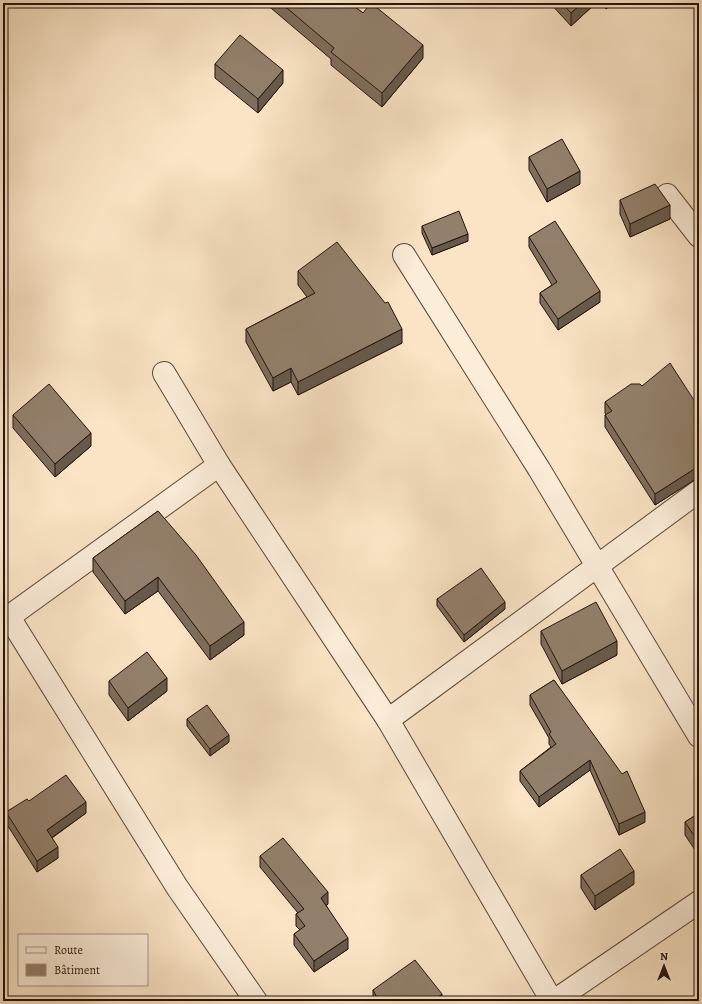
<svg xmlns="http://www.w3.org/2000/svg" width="702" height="1004" viewBox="0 0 702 1004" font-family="Alegreya,serif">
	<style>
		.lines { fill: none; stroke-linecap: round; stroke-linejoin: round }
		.minor-casing { stroke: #5a473a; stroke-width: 24 }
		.minor { stroke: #fcedd9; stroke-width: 22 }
		.wall { fill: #7e6e5d; stroke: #24130c }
		.shaded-wall { fill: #675a4c; stroke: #24130c }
		.building { fill: #93806c; stroke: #24130c }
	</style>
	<rect width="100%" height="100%" fill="#fae4c5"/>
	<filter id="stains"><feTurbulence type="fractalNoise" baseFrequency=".005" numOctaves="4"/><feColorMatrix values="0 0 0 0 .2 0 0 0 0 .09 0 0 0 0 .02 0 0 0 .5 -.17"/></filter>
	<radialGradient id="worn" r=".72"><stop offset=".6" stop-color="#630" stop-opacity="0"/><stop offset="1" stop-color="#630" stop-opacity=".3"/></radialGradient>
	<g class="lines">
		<defs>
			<g id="minor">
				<polyline points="667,195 699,236"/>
				<polyline points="404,255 539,469 699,736"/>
				<polyline points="164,373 219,465 388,720"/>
				<polyline points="9,617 177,887 256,1001"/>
				<polyline points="3,621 219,465"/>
				<polyline points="552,1001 388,720 699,491"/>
				<polyline points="554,1001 699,902"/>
			</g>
		</defs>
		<use href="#minor" class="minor-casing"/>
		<use href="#minor" class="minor"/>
	</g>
	<g class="wall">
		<polygon points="265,3 350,3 363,13 423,58 382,107 331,65 331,59"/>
		<polygon points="550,3 596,3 571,26"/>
		<polygon points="602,3 613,3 606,9"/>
		<polygon points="215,64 283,83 258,113 215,78"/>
		<polygon points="529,157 580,184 547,202 529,170"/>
		<polygon points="620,200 670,219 630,237 620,214"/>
		<polygon points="422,226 468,241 432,255 422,233"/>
		<polygon points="529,237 600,302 558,330 540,303 540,293 552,285 529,247"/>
		<polygon points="298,271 385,303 402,343 298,395 291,382 273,391 246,342 246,329 307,297 298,285"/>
		<polygon points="642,386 699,408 699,477 655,505 605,427 605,415 606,415 605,413 605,402"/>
		<polygon points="13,415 91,446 55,477 13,428"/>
		<polygon points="158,511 244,635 210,660 158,591 125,614 93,572 93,558"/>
		<polygon points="437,599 505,609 464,642 437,606"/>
		<polygon points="699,609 699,627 696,623 696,611"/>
		<polygon points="541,631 617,655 562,684 541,644"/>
		<polygon points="554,680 645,822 619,835 590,770 539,807 520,781 520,771 551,747 549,744 549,738 530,705 530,695"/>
		<polygon points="109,681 167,691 128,721 109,695"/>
		<polygon points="699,695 699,712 697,709 697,696"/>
		<polygon points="187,719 229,742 210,756 187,726"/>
		<polygon points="29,801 86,813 52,838 58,858 37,872 6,823 6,812"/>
		<polygon points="699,813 699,856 685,835 685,822"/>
		<polygon points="260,856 328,904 326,905 348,949 314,972 294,945 294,934 300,930 296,926 296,914 298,913 260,867"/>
		<polygon points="581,875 634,884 595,910 581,888"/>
		<polygon points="373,990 442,1000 442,1001 375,1001 373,997"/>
	</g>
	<g class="shaded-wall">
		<polygon points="582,3 596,3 571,26 571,13"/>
		<polygon points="606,3 613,3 606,9"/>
		<polygon points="423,45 423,58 382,107 382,93"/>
		<polygon points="283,70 283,83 258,113 258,99"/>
		<polygon points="580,171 580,184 547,202 547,189"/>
		<polygon points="670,205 670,219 630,237 630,224"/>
		<polygon points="468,234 468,241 432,255 432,248"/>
		<polygon points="600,291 600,302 558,330 558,319"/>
		<polygon points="402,329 402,343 298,395 298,382"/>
		<polygon points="291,368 291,382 273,391 273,378"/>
		<polygon points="91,433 91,446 55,477 55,464"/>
		<polygon points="699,466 699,477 655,505 655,494"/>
		<polygon points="158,577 158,591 125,614 125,601"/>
		<polygon points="505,602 505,609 464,642 464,635"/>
		<polygon points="244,622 244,635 210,660 210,646"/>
		<polygon points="617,641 617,655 562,684 562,671"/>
		<polygon points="167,678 167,691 128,721 128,708"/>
		<polygon points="229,735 229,742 210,756 210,749"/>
		<polygon points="590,760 590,770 539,807 539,797"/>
		<polygon points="86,802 86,813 47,841 47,830"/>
		<polygon points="645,812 645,822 619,835 619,824"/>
		<polygon points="58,847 58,858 37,872 37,861"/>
		<polygon points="634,871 634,884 595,910 595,896"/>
		<polygon points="328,892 328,904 321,909 321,898"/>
		<polygon points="348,938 348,949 314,972 314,961"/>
		<polygon points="442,994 442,1001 438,997"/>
	</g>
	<g class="building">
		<polygon points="281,3 350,3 363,13 371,3 423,45 382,93 331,52 334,48"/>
		<polygon points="562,3 582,3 571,13"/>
		<polygon points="240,35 283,70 258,99 215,64"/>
		<polygon points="562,139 580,171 547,189 529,157"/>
		<polygon points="655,184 670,205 630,224 620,200"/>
		<polygon points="459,211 468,234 432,248 422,226"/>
		<polygon points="555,221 600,291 558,319 540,293 557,282 529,237"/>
		<polygon points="337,242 385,303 388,302 402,329 298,382 291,368 273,378 246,329 315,293 298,271"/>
		<polygon points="670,363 699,408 699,466 655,494 605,415 612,411 605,402 631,384 640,384 642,386"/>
		<polygon points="49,384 91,433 55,464 13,415"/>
		<polygon points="158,511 196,555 244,622 210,646 158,577 125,601 93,558"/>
		<polygon points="481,568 505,602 464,635 437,599"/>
		<polygon points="596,602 617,641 562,671 541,631"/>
		<polygon points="699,609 699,614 696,611"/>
		<polygon points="147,652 167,678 128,708 109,681"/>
		<polygon points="554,680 622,774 627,771 645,812 619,824 590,760 539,797 520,771 556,744 549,734 551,732 530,695"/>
		<polygon points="207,705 229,735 210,749 187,719"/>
		<polygon points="66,775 86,802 47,830 58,847 37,861 6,812 27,799 29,801"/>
		<polygon points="699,813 699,843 685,822"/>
		<polygon points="283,838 328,892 321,898 348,938 314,961 294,934 305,926 296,914 304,909 260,856"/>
		<polygon points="620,849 634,871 595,896 581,875"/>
		<polygon points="415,960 442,994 438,997 442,1001 379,1001 373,990"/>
	</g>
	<rect width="702" height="1004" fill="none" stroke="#fae4c5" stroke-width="16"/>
	<rect x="4" y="4" width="694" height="996" fill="none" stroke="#24130c" stroke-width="2"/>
	<rect x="8" y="8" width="686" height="988" fill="none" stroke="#24130c"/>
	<rect x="18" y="934" width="130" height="52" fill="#fcedd9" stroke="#a69687"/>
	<rect x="26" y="947" width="20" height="6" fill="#fcedd9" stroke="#a69687"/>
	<text x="54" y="954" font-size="12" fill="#24130c">Route</text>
	<rect x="26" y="964" width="20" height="12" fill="#93806c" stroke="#a69687"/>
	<text x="54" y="974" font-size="12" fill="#24130c">Bâtiment</text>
	<g transform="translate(664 966)" stroke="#fcedd9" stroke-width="3" paint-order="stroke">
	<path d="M0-3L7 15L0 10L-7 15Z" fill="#24130c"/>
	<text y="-6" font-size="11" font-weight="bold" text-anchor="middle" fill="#24130c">N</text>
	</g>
	<rect width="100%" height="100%" filter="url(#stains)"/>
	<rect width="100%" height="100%" fill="url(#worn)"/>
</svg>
